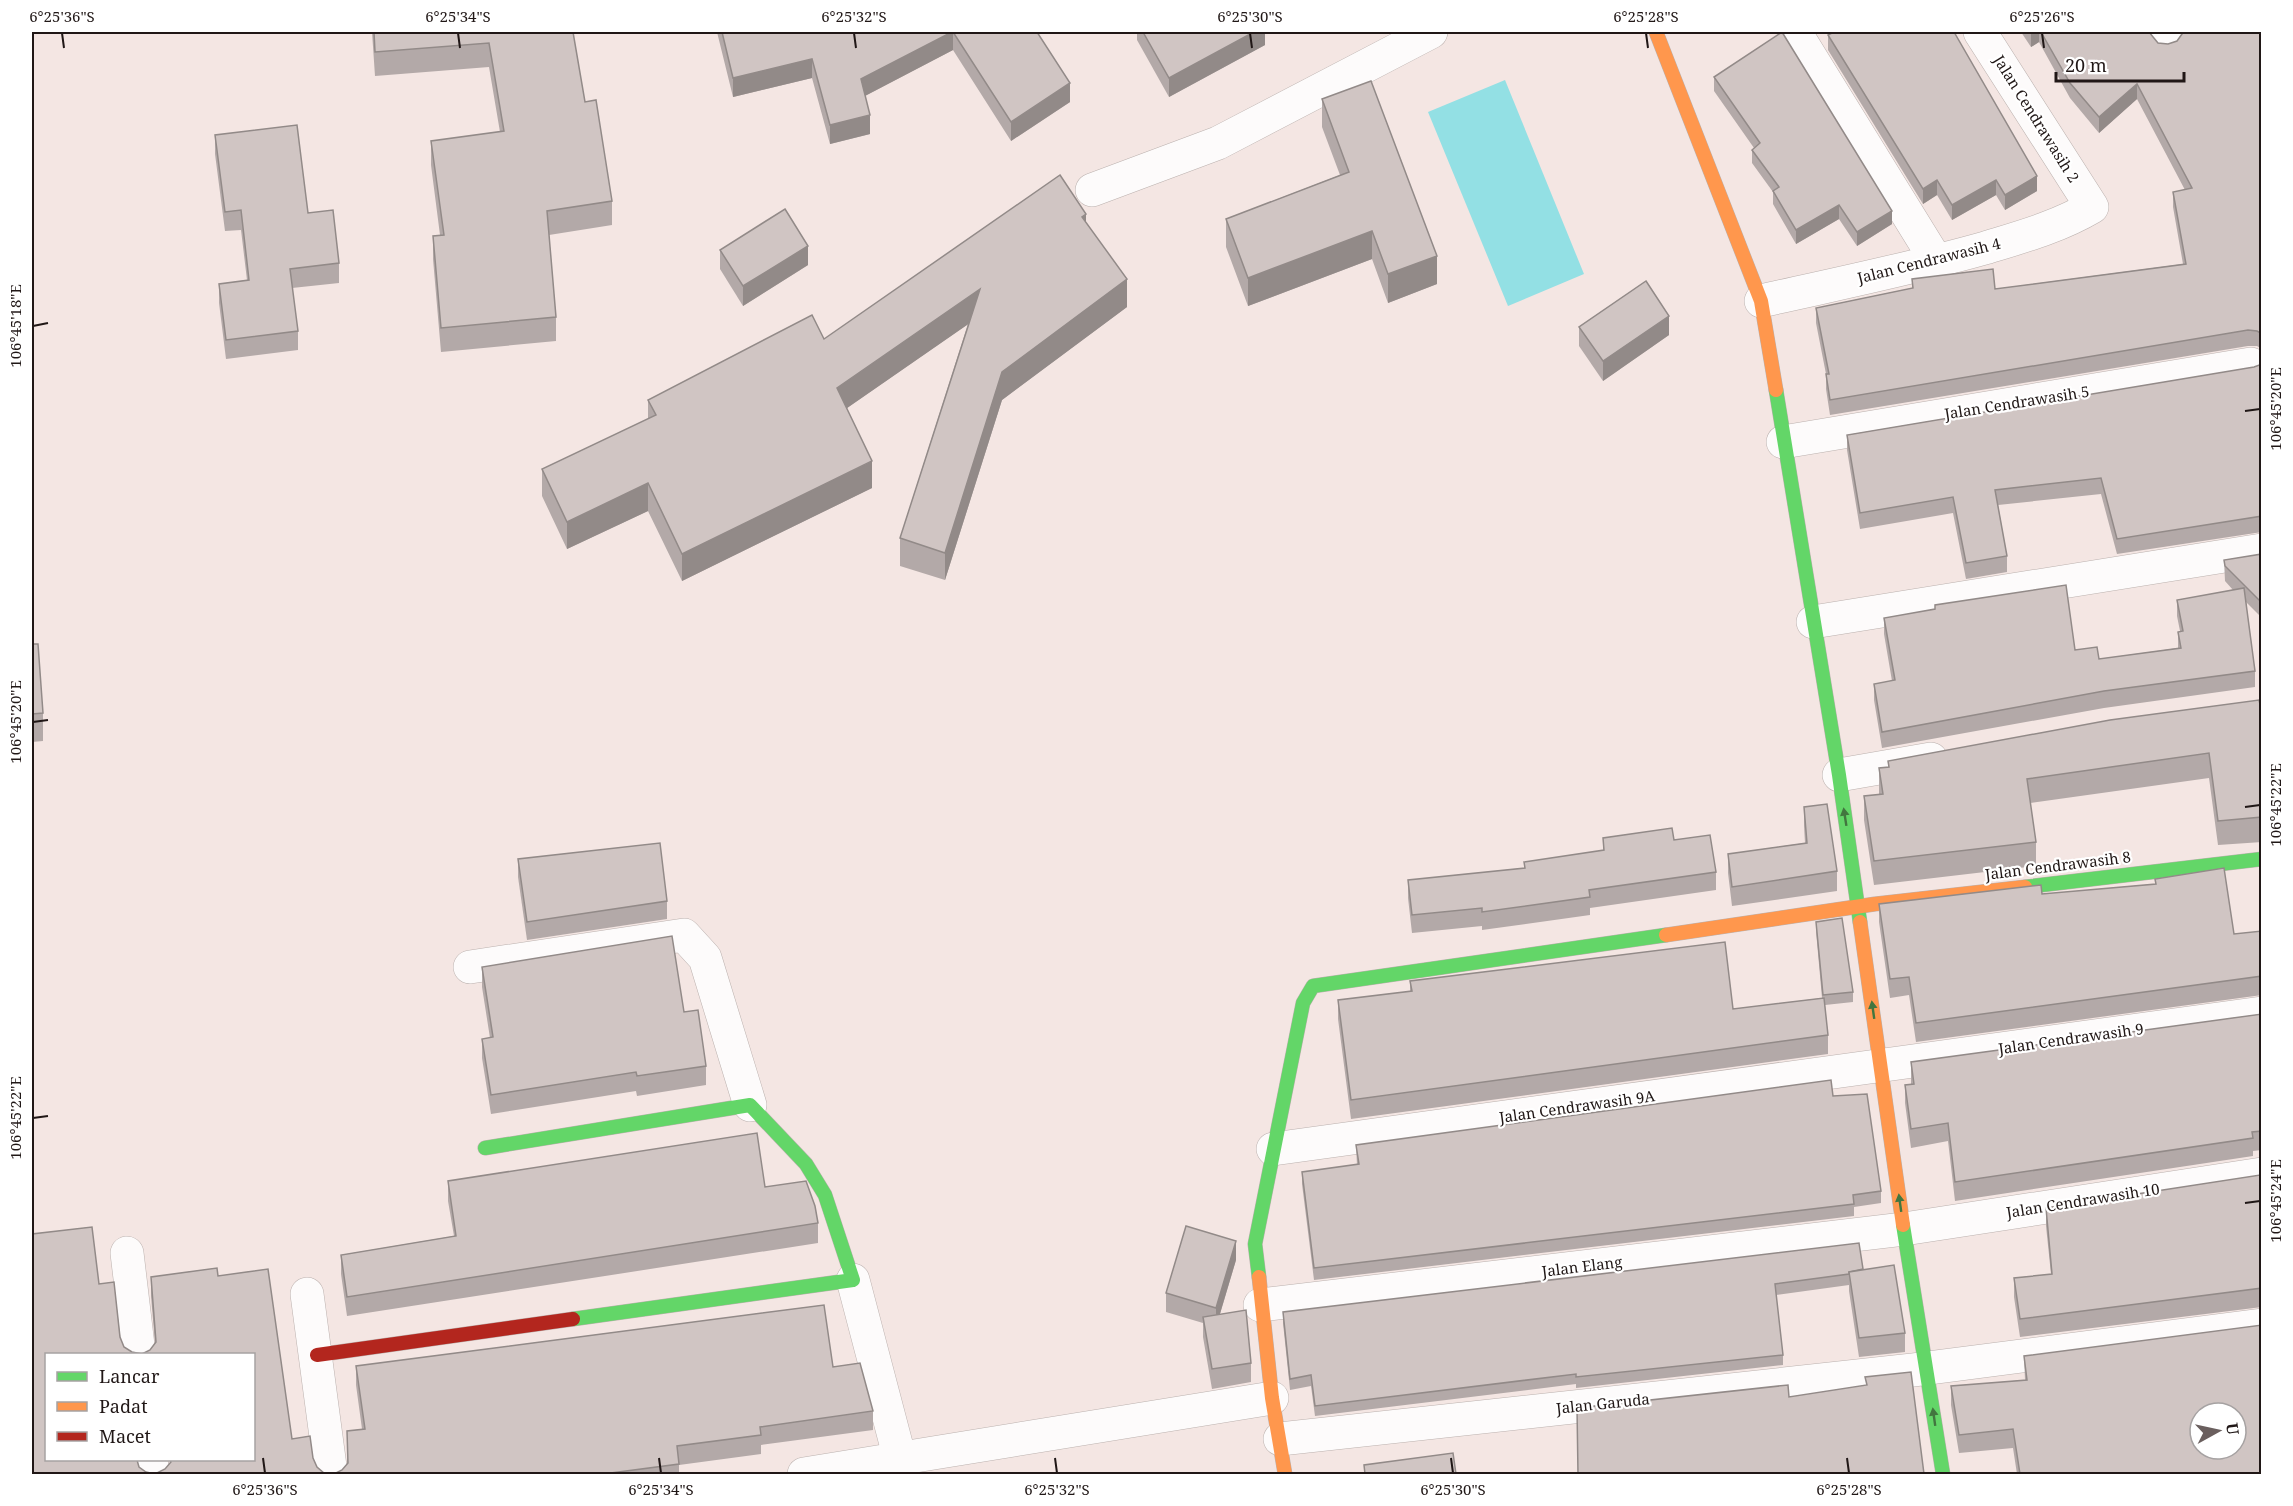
<svg xmlns="http://www.w3.org/2000/svg" width="2293" height="1506" viewBox="0 0 2293 1506" font-family="'Noto Serif',serif">
	<style>
		.water { fill: #93e0e4 }
		.lines { fill: none; stroke-linecap: round; stroke-linejoin: round }
		.street-casing { stroke: #bbb1ae; stroke-width: 34 }
		.fast-casing { stroke: #bbb1ae; stroke-width: 15 }
		.slow-casing { stroke: #bbb1ae; stroke-width: 15 }
		.jam-casing { stroke: #bbb1ae; stroke-width: 15 }
		.street { stroke: #fdfbfb; stroke-width: 33 }
		.fast { stroke: #63d668; stroke-width: 14 }
		.slow { stroke: #ff974d; stroke-width: 14 }
		.jam { stroke: #b3261e; stroke-width: 14 }
		.wall { fill: #b3a9a8; fill-rule: evenodd }
		.shaded-wall { fill: #928a88 }
		.building { fill: #d0c5c3; stroke: #928a88; stroke-width: 1.5; fill-rule: evenodd }
		.oneway { fill: #42763f }
		.ticks { fill: none; stroke: #201716; stroke-width: 2 }
		.labels { text-anchor: middle; stroke-width: 4.5; stroke-linejoin: round; paint-order: stroke }
		.street-label { font-size: 15px; fill: #201716; stroke: #fff }
		.neatline { fill: none; stroke: #201716; stroke-width: 2 }
		.ticks-label { font-size: 15px; text-anchor: middle; fill: #201716 }
	</style>
	<rect width="100%" height="100%" fill="#f4e6e3"/>
	<polygon class="water" points="1505,80 1584,274 1508,306 1428,112"/>
	<g class="lines">
		<defs>
			<g id="street">
				<polyline points="1795,32 1937,262"/>
				<polyline points="2160,32 2166,41"/>
				<polyline points="1092,190 1218,143 1431,32"/>
				<path d="M 1761,301 C 1836,284 1911,269 1985,248 C 2021,237 2058,227 2092,207 L 1980,32"/>
				<polyline points="1783,442 2251,364"/>
				<polyline points="1813,622 2262,550"/>
				<polyline points="1839,775 1931,759"/>
				<polyline points="470,967 684,935 705,958 750,1105"/>
				<polyline points="1273,1149 2262,1013"/>
				<polyline points="127,1253 139,1354"/>
				<polyline points="853,1280 900,1459"/>
				<polyline points="307,1294 331,1474"/>
				<polyline points="1260,1305 1904,1229 2262,1174"/>
				<polyline points="1280,1439 1913,1370 2262,1325"/>
				<polyline points="151,1460 153,1474"/>
				<polyline points="804,1474 1272,1398"/>
			</g>
			<g id="fast">
				<polyline points="1776,390 1839,775 1860,922"/>
				<polyline points="2025,887 2262,859"/>
				<polyline points="485,1148 750,1105 806,1164 825,1195 853,1280 573,1319"/>
				<polyline points="1903,1225 1943,1474"/>
				<polyline points="1259,1277 1255,1244 1303,1003 1313,986 1666,935"/>
			</g>
			<g id="slow">
				<polyline points="1656,32 1761,301 1776,390"/>
				<polyline points="1860,922 1903,1225"/>
				<polyline points="1666,935 1875,904 2025,887"/>
				<polyline points="1259,1277 1272,1398 1285,1474"/>
			</g>
			<polyline id="jam" points="317,1355 573,1319"/>
		</defs>
		<use href="#street" class="street-casing"/>
		<use href="#fast" class="fast-casing"/>
		<use href="#slow" class="slow-casing"/>
		<use href="#jam" class="jam-casing"/>
		<use href="#street" class="street"/>
		<use href="#fast" class="fast"/>
		<use href="#slow" class="slow"/>
		<use href="#jam" class="jam"/>
	</g>
	<g class="wall">
		<polygon points="372,32 573,32 585,102 612,201 612,225 549,235 556,317 556,341 441,352 433,259 433,236 440,235 431,165 431,141 500,132 489,67 375,76"/>
		<polygon points="717,32 1037,32 1070,102 1011,141 953,50 865,96 870,134 830,144 812,78 733,97"/>
		<polygon points="1137,32 1265,32 1265,45 1169,97 1137,40"/>
		<polygon points="2021,32 2149,32 2158,43 2168,44 2177,41 2182,34 2182,32 2262,32 2262,349 2257,346 2248,346 1830,415 1826,389 1826,374 1816,323 1816,308 1912,288 1912,279 1995,289 2183,264 2173,207 2173,192 2185,190 2137,99 2099,133 2070,98 2039,42 2031,47"/>
		<polygon points="1828,35 2037,191 2005,210 1996,195 1952,220 1937,195 1923,204 1828,50"/>
		<polygon points="1714,77 1892,224 1857,246 1839,219 1796,244 1773,204 1773,192 1752,163 1752,150 1754,148 1714,91"/>
		<polygon points="1322,99 1437,284 1388,303 1372,259 1248,306 1226,247 1226,219 1340,175 1322,127"/>
		<polygon points="215,135 308,213 339,263 339,283 292,288 298,331 298,350 226,359 219,303 219,284 247,280 241,230 225,231 215,154"/>
		<polygon points="1086,224 1127,307 1002,400 945,580 900,566 900,538 968,324 847,408 872,488 682,581 648,511 567,549 542,496 542,469 648,419 648,400 824,339"/>
		<polygon points="720,250 808,265 743,306 720,269"/>
		<polygon points="1579,327 1669,335 1603,381 1579,346"/>
		<polygon points="2262,364 2262,532 2117,554 2101,494 1998,505 2007,556 2007,572 1966,579 1953,513 1860,529 1847,450 1847,435 2254,367"/>
		<polygon points="2262,554 2262,618 2246,602 2255,671 2255,687 2104,708 1882,748 1874,700 1874,684 1892,681 1884,634 1884,618 2075,650 2099,659 2178,648 2178,632 2180,631 2177,616 2177,600 2233,590 2225,581 2224,560"/>
		<polygon points="32,644 43,713 43,741 32,742"/>
		<polygon points="2262,712 2262,842 2218,845 2209,778 2030,803 2036,842 2036,866 1874,885 1864,820 1864,796 1879,795 1879,768 1888,767 1888,761"/>
		<polygon points="1804,807 1837,871 1837,891 1732,906 1728,873 1728,854 1805,843 1804,826"/>
		<polygon points="1603,838 1674,840 1716,872 1716,890 1590,908 1590,915 1482,930 1482,926 1412,933 1408,898 1408,880 1524,868 1524,862 1603,851"/>
		<polygon points="518,859 667,901 667,919 527,940 518,877"/>
		<polygon points="2155,879 2234,934 2262,931 2262,995 1916,1042 1909,995 1890,998 1879,922 1879,904 2042,894 2155,884"/>
		<polygon points="1816,922 1853,992 1853,1002 1825,1005 1828,1035 1828,1054 1351,1119 1338,1019 1338,1000 1410,992 1410,981 1733,1009 1822,998 1816,931"/>
		<polygon points="482,967 684,1012 706,1066 706,1085 637,1096 636,1091 491,1114 482,1058 482,1039 490,1038 482,987"/>
		<polygon points="2262,1014 2262,1150 2253,1151 2253,1156 1955,1201 1948,1141 1911,1148 1905,1103 1905,1085 1911,1084 1911,1062"/>
		<polygon points="1833,1096 1881,1191 1881,1203 1854,1207 1854,1216 1314,1280 1302,1184 1302,1172 1357,1165 1356,1145"/>
		<polygon points="448,1181 765,1187 818,1223 818,1243 347,1316 341,1274 341,1255 454,1236 448,1201"/>
		<polygon points="2262,1185 2262,1307 2020,1337 2014,1297 2014,1278 2051,1274 2046,1226 2046,1208"/>
		<path d="M 92,1227 L 99,1284 L 114,1282 L 120,1337 L 124,1347 L 132,1352 L 142,1354 L 150,1350 L 155,1344 L 151,1296 L 151,1277 L 217,1268 L 218,1276 L 268,1269 L 292,1439 L 310,1436 L 313,1458 L 317,1467 L 324,1473 L 334,1474 L 342,1470 L 347,1464 L 347,1431 L 362,1429 L 356,1385 L 356,1366 L 824,1305 L 833,1367 L 860,1363 L 873,1411 L 873,1430 L 761,1445 L 761,1454 L 679,1465 L 679,1474 L 32,1474 L 32,1234 ZM 46,1354 L 254,1354 L 254,1460 L 170,1460 L 170,1463 L 165,1469 L 155,1474 L 146,1472 L 139,1467 L 137,1460 L 46,1460 Z"/>
		<polygon points="1236,1260 1220,1314 1251,1363 1251,1382 1212,1389 1203,1337 1203,1323 1166,1312 1166,1293"/>
		<polygon points="1863,1269 1905,1333 1905,1352 1859,1357 1849,1291 1849,1285 1776,1295 1783,1355 1783,1365 1576,1388 1576,1384 1315,1416 1311,1386 1290,1390 1283,1323 1283,1312"/>
		<polygon points="2024,1356 2262,1474 2017,1474 2013,1448 1959,1453 1951,1405 1951,1386 2025,1380"/>
	</g>
	<g class="shaded-wall">
		<polygon points="952,32 953,32 953,50 861,98 861,79"/>
		<polygon points="1254,32 1265,32 1265,45 1169,97 1169,78"/>
		<polygon points="2031,32 2039,32 2039,42 2031,47"/>
		<polygon points="812,59 812,78 733,97 733,78"/>
		<polygon points="1070,83 1070,102 1011,141 1011,122"/>
		<polygon points="2137,84 2137,99 2099,133 2099,117"/>
		<polygon points="870,115 870,134 830,144 830,125"/>
		<polygon points="2037,176 2037,191 2005,210 2005,195"/>
		<polygon points="1937,180 1937,195 1923,204 1923,189"/>
		<polygon points="1996,180 1996,195 1952,220 1952,205"/>
		<polygon points="1839,205 1839,219 1796,244 1796,230"/>
		<polygon points="1892,211 1892,224 1857,246 1857,232"/>
		<polygon points="1086,214 1086,242 1082,217"/>
		<polygon points="1372,231 1372,259 1248,306 1248,278"/>
		<polygon points="808,246 808,265 743,306 743,286"/>
		<polygon points="1437,256 1437,284 1388,303 1388,274"/>
		<polygon points="1127,279 1127,307 1002,400 945,580 945,553 1002,372"/>
		<polygon points="980,289 980,316 837,415 837,388"/>
		<polygon points="1669,316 1669,335 1603,381 1603,361"/>
		<polygon points="872,461 872,488 682,581 682,554"/>
		<polygon points="648,483 648,511 567,549 567,522"/>
		<polygon points="1236,1241 1236,1260 1216,1327 1216,1308"/>
	</g>
	<g class="building">
		<polygon points="374,32 573,32 585,102 596,100 612,201 547,211 556,317 441,328 433,236 444,235 431,141 504,131 489,43 375,52"/>
		<polygon points="722,32 952,32 861,79 870,115 830,125 812,59 733,78"/>
		<polygon points="953,32 1037,32 1070,83 1011,122"/>
		<polygon points="1143,32 1254,32 1169,78"/>
		<polygon points="1782,32 1892,211 1857,232 1839,205 1796,230 1773,191 1779,187 1752,150 1760,143 1714,77"/>
		<polygon points="1834,32 1954,32 2037,176 2005,195 1996,180 1952,205 1937,180 1923,189 1828,35"/>
		<polygon points="2041,32 2149,32 2158,43 2168,44 2177,41 2182,34 2183,32 2262,32 2262,334 2257,331 2248,330 1830,400 1826,374 1829,374 1816,308 1913,288 1912,279 1993,269 1995,289 2186,264 2173,192 2192,188 2137,84 2099,117 2070,83"/>
		<polygon points="1371,81 1437,256 1388,274 1372,231 1248,278 1226,219 1349,172 1322,99"/>
		<polygon points="297,125 308,213 333,210 339,263 290,269 298,331 226,340 219,284 249,280 241,210 225,212 215,135"/>
		<polygon points="1060,175 1086,214 1082,217 1127,279 1002,372 945,553 900,538 980,289 837,388 872,461 682,554 648,483 567,522 542,469 656,415 648,400 812,315 824,339"/>
		<polygon points="785,209 808,246 743,286 720,250"/>
		<polygon points="1646,281 1669,316 1603,361 1579,327"/>
		<polygon points="2262,364 2262,516 2117,539 2101,478 1995,490 2007,556 1966,563 1953,497 1860,513 1847,435 2254,367"/>
		<polygon points="2262,554 2262,603 2225,566 2224,560"/>
		<polygon points="2066,585 2075,650 2097,647 2099,659 2181,648 2178,632 2183,631 2177,600 2244,588 2255,671 2104,691 1882,732 1874,684 1895,680 1884,618 1935,609 1935,605"/>
		<polygon points="32,644 38,644 43,713 32,714"/>
		<polygon points="2259,700 2262,712 2262,817 2218,821 2209,753 2027,779 2036,842 1874,861 1864,796 1883,794 1879,768 1889,767 1888,761 2110,720"/>
		<polygon points="1827,804 1837,871 1732,887 1728,854 1807,843 1804,807"/>
		<polygon points="1672,828 1674,840 1710,835 1716,872 1589,890 1590,897 1482,912 1482,908 1412,915 1408,880 1525,868 1524,862 1604,850 1603,838"/>
		<polygon points="660,843 667,901 527,922 518,859"/>
		<polygon points="2224,868 2234,934 2262,931 2262,976 1916,1023 1909,977 1890,979 1879,904 2041,885 2042,894 2156,884 2155,879"/>
		<polygon points="1842,918 1853,992 1823,995 1816,922"/>
		<polygon points="672,936 684,1012 698,1010 706,1066 637,1076 636,1072 491,1095 482,1039 493,1037 482,967"/>
		<polygon points="1725,942 1733,1009 1824,998 1828,1035 1351,1100 1338,1000 1412,991 1410,981"/>
		<polygon points="2262,1014 2262,1131 2252,1132 2253,1138 1955,1182 1948,1123 1911,1129 1905,1085 1914,1084 1911,1062"/>
		<polygon points="1831,1080 1833,1096 1867,1094 1881,1191 1853,1195 1854,1204 1314,1268 1302,1172 1359,1164 1356,1145"/>
		<polygon points="757,1133 765,1187 806,1181 815,1206 818,1223 347,1297 341,1255 456,1236 448,1181"/>
		<polygon points="2260,1175 2262,1185 2262,1288 2020,1319 2014,1278 2052,1274 2046,1208"/>
		<polygon points="1186,1226 1236,1241 1216,1308 1166,1293"/>
		<path d="M 92,1227 L 99,1284 L 114,1282 L 120,1337 L 124,1347 L 132,1352 L 142,1354 L 150,1350 L 156,1342 L 151,1277 L 217,1268 L 218,1276 L 268,1269 L 292,1439 L 310,1436 L 313,1458 L 317,1467 L 324,1473 L 334,1474 L 342,1470 L 348,1463 L 347,1431 L 365,1429 L 356,1366 L 824,1305 L 833,1367 L 860,1363 L 873,1411 L 760,1427 L 761,1435 L 677,1446 L 679,1464 L 603,1474 L 32,1474 L 32,1234 ZM 46,1354 L 254,1354 L 254,1460 L 170,1460 L 171,1462 L 165,1469 L 155,1474 L 146,1472 L 139,1467 L 137,1460 L 46,1460 Z"/>
		<polygon points="1859,1243 1863,1269 1849,1272 1849,1274 1775,1284 1783,1355 1576,1377 1576,1374 1315,1406 1311,1375 1290,1379 1283,1312"/>
		<polygon points="1894,1265 1905,1333 1859,1338 1849,1272"/>
		<polygon points="1246,1310 1251,1363 1212,1369 1203,1317"/>
		<path d="M 2262,1325 L 2262,1474 L 2020,1474 L 2013,1429 L 1959,1435 L 1951,1386 L 2027,1380 L 2024,1356 ZM 2200,1413 L 2236,1413 L 2236,1449 L 2200,1449 Z"/>
		<polygon points="1911,1372 1924,1474 1578,1474 1577,1408 1788,1385 1789,1397 1867,1385 1865,1377"/>
		<polygon points="1453,1453 1456,1474 1365,1474 1364,1465"/>
	</g>
	<defs><path id="oneway-solid" d="M-6-.8H1V-3.2L6.5 0L1 3.2V.8H-6Z" transform="scale(1.5)"/></defs>
	<g class="oneway">
		<use href="#oneway-solid" transform="translate(1845 817) rotate(-99)"/>
		<use href="#oneway-solid" transform="translate(1873 1010) rotate(-98)"/>
		<use href="#oneway-solid" transform="translate(1900 1203) rotate(-98)"/>
		<use href="#oneway-solid" transform="translate(1934 1417) rotate(-98)"/>
	</g>
	<path class="ticks" d="M 62,33 L 64,48M 458,33 L 460,48M 854,33 L 856,48M 1250,33 L 1252,48M 1646,33 L 1648,48M 2042,33 L 2044,48M 33,326 L 48,323M 2245,411 L 2260,409M 33,722 L 48,720M 2245,807 L 2260,805M 33,1118 L 48,1116M 2245,1203 L 2260,1201M 263,1458 L 265,1473M 659,1458 L 661,1473M 1055,1458 L 1057,1473M 1451,1458 L 1453,1473M 1847,1458 L 1849,1473"/>
	<g class="labels">
		<g class="street-label">
			<text transform="translate(2036 119) rotate(58)" y="5">Jalan Cendrawasih 2</text>
			<text transform="translate(1929 261) rotate(-14)" y="5">Jalan Cendrawasih 4</text>
			<text transform="translate(2017 403) rotate(-9)" y="5">Jalan Cendrawasih 5</text>
			<text transform="translate(2058 866) rotate(-7)" y="5">Jalan Cendrawasih 8</text>
			<text transform="translate(2071 1039) rotate(-8)" y="5">Jalan Cendrawasih 9</text>
			<text transform="translate(1577 1107) rotate(-8)" y="5">Jalan Cendrawasih 9A</text>
			<text transform="translate(2083 1201) rotate(-9)" y="5">Jalan Cendrawasih 10</text>
			<text transform="translate(1582 1267) rotate(-7)" y="5">Jalan Elang</text>
			<text transform="translate(1603 1404) rotate(-6)" y="5">Jalan Garuda</text>
		</g>
	</g>
	<rect width="2293" height="1506" fill="none" stroke="#ffffff" stroke-width="66"/>
	<rect x="45" y="1353" width="210" height="108" fill="#ffffff" stroke="#a6a2a2" stroke-width="1.5"/>
	<rect x="57" y="1372" width="30" height="9" fill="#63d668" stroke="#a6a2a2" stroke-width="1.5"/>
	<text x="99" y="1383" font-size="18" fill="#201716">Lancar</text>
	<rect x="57" y="1402" width="30" height="9" fill="#ff974d" stroke="#a6a2a2" stroke-width="1.5"/>
	<text x="99" y="1413" font-size="18" fill="#201716">Padat</text>
	<rect x="57" y="1432" width="30" height="9" fill="#b3261e" stroke="#a6a2a2" stroke-width="1.5"/>
	<text x="99" y="1443" font-size="18" fill="#201716">Macet</text>
	<g transform="translate(2218 1431) rotate(82)"><circle r="28" fill="#ffffff" stroke="#a6a2a2" stroke-width="1.5"/>
	<path d="M0-4.5L10 22L0 15L-10 22Z" fill="#6a5f5e"/>
	<text y="-9" font-size="16" font-weight="bold" text-anchor="middle" fill="#201716">U</text>
	</g>
	<path d="M2056 72v9h128v-9" fill="none" stroke="#201716" stroke-width="3"/>
	<text x="2065" y="72" font-size="18" fill="#201716" stroke="#ffffff" stroke-width="4.5" paint-order="stroke">20 m</text>
	<rect x="33" y="33" width="2227" height="1440" class="neatline"/>
	<g class="ticks-label">
		<text x="62" y="22">6°25'36"S</text>
		<text x="458" y="22">6°25'34"S</text>
		<text x="854" y="22">6°25'32"S</text>
		<text x="1250" y="22">6°25'30"S</text>
		<text x="1646" y="22">6°25'28"S</text>
		<text x="2042" y="22">6°25'26"S</text>
		<text transform="translate(16 326) rotate(-90)" y="5">106°45'18"E</text>
		<text transform="translate(2276 409) rotate(-90)" y="5">106°45'20"E</text>
		<text transform="translate(16 722) rotate(-90)" y="5">106°45'20"E</text>
		<text transform="translate(2276 805) rotate(-90)" y="5">106°45'22"E</text>
		<text transform="translate(16 1118) rotate(-90)" y="5">106°45'22"E</text>
		<text transform="translate(2276 1201) rotate(-90)" y="5">106°45'24"E</text>
		<text x="265" y="1495">6°25'36"S</text>
		<text x="661" y="1495">6°25'34"S</text>
		<text x="1057" y="1495">6°25'32"S</text>
		<text x="1453" y="1495">6°25'30"S</text>
		<text x="1849" y="1495">6°25'28"S</text>
	</g>
</svg>
